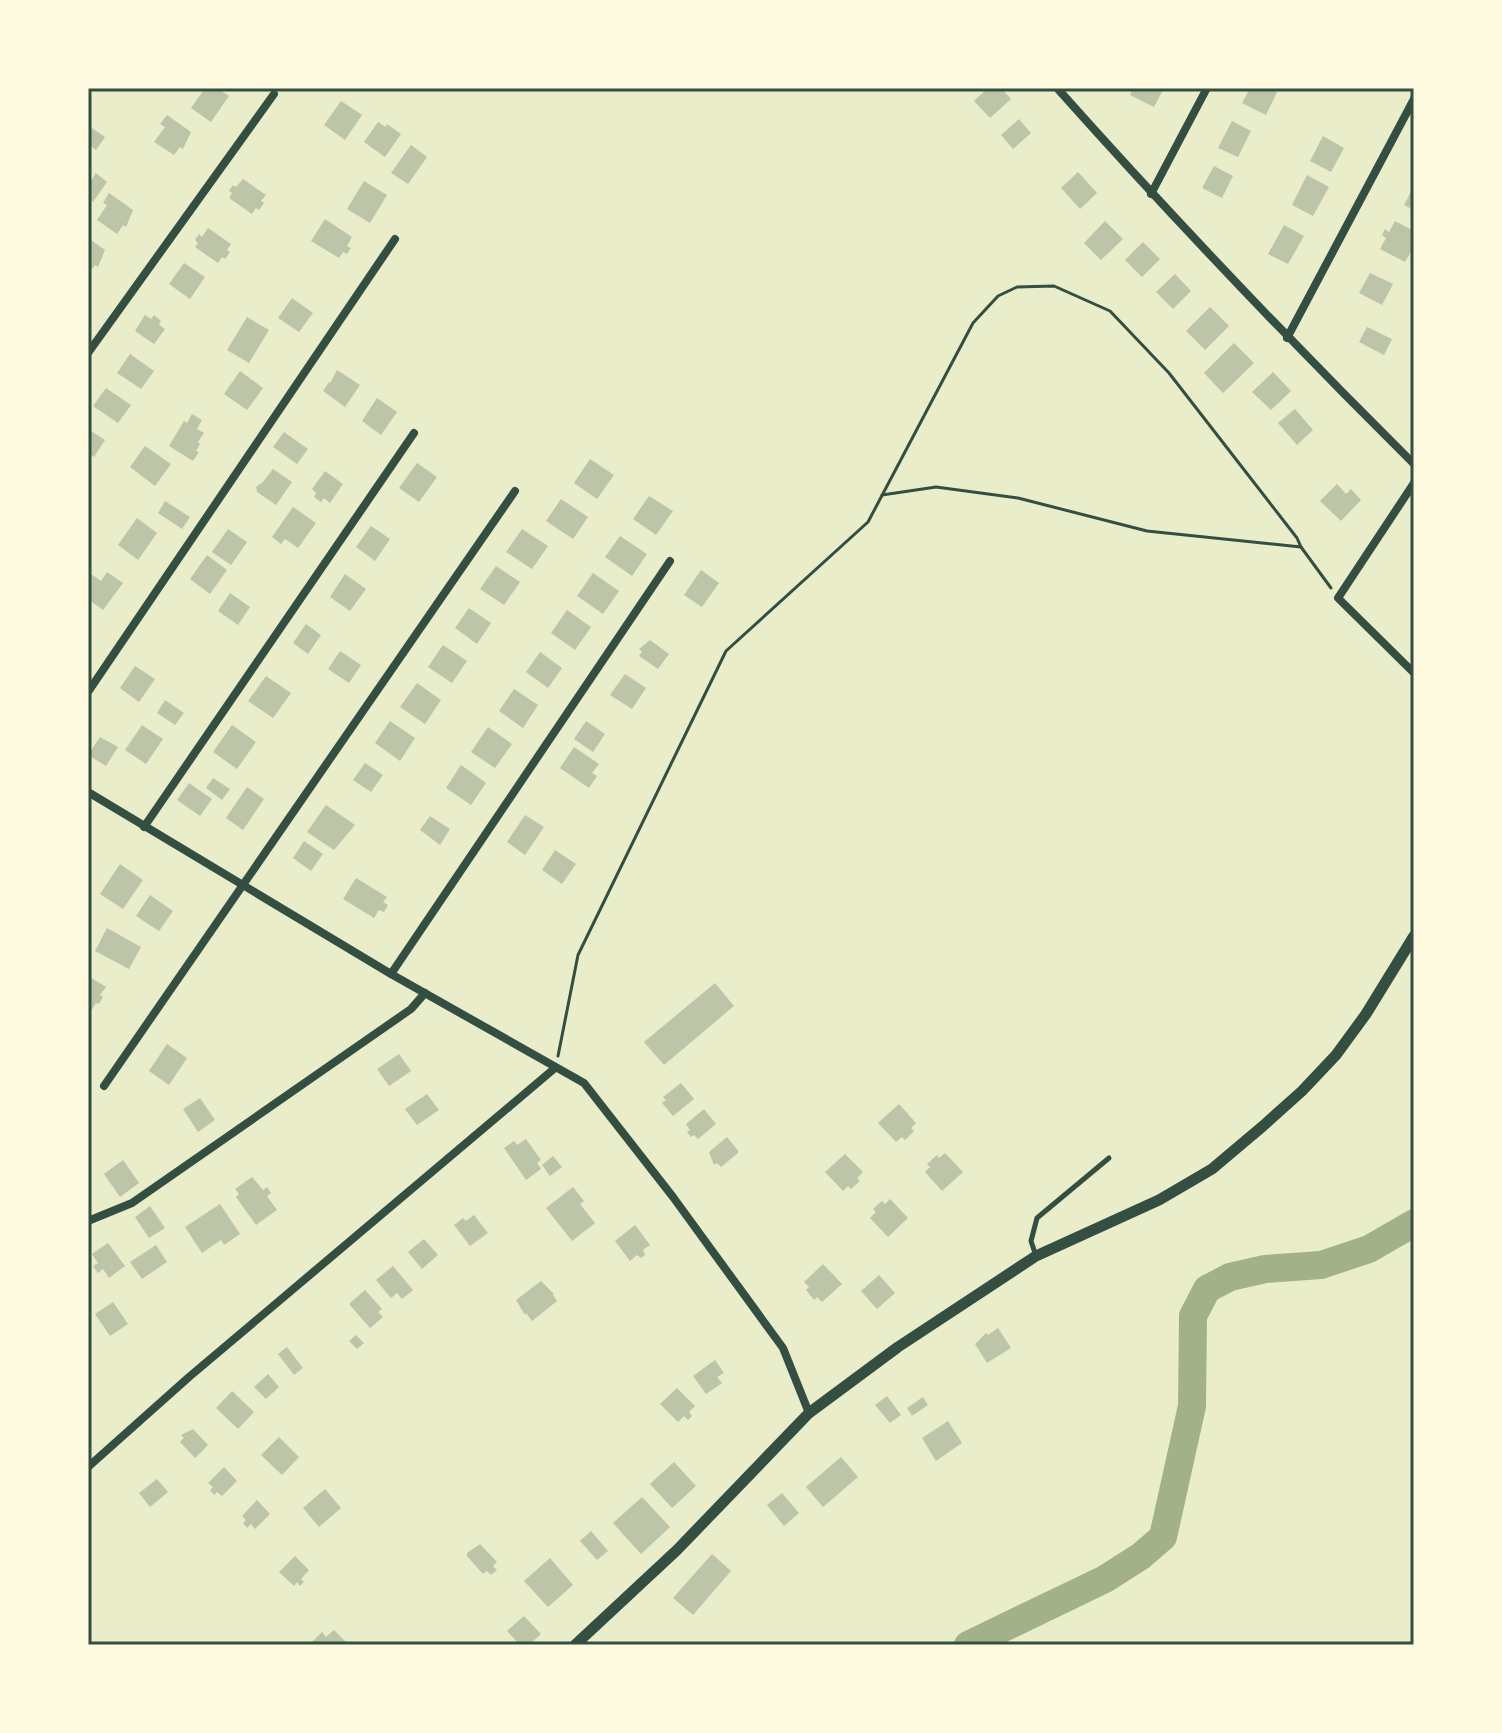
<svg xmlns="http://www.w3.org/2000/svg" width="1502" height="1733" viewBox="0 0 1502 1733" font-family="'Fira Sans Condensed',sans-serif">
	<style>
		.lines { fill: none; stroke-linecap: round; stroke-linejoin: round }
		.river { stroke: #a3b18a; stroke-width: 28 }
		.building { fill: #bcc5a7 }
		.path { stroke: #344e41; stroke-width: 3 }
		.service { stroke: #344e41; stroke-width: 5 }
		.minor { stroke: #344e41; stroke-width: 8 }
		.tertiary { stroke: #344e41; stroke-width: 11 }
		.neatline { fill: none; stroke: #344e41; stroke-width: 3 }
	</style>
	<rect width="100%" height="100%" fill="#e9edc9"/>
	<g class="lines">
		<polyline class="river" points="968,1645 1105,1579 1141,1556 1163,1537 1192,1406 1193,1316 1207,1289 1230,1277 1265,1269 1321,1265 1369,1249 1414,1223"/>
	</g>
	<g class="building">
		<polygon points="205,88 217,88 229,96 211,122 191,108"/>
		<polygon points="988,88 1001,88 1011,99 990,118 974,101"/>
		<polygon points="1133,88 1164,88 1154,107 1130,95"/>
		<polygon points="1250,88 1269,88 1277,92 1266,115 1242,103"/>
		<polygon points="341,101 362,115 345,140 324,125"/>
		<polygon points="167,115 191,132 183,149 180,147 174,155 154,142 165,127 160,124"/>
		<polygon points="1019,119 1031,133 1013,149 1001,135"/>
		<polygon points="1232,121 1251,131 1238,157 1218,148"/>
		<polygon points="378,122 386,127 387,124 401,134 385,157 364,142"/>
		<polygon points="92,128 105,137 96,150 88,144 88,134"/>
		<polygon points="1323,136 1344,148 1331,172 1310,161"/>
		<polygon points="411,145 427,157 408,184 391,173"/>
		<polygon points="1214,166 1233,176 1222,198 1202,188"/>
		<polygon points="1078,172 1097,193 1080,209 1061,188"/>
		<polygon points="96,173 107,182 93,202 88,198 88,185"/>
		<polygon points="1307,175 1329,187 1313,216 1292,205"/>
		<polygon points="243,179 266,195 261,201 264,203 259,210 256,208 252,214 229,198 232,193 229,191 233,185 236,187"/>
		<polygon points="364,181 387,195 370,223 347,209"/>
		<polygon points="1414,186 1414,210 1404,205"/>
		<polygon points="109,193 133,210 126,227 123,225 117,234 97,220 107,205 103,203"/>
		<polygon points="325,219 352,237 347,246 351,248 347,254 343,252 339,258 311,241"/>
		<polygon points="1105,221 1123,239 1101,260 1084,243"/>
		<polygon points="1395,221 1414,231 1414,246 1405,262 1380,249 1386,238 1382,235 1385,229 1389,232"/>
		<polygon points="1284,225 1304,236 1288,264 1268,254"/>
		<polygon points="208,228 231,244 227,250 230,252 225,259 222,257 218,263 195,247 198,243 195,240 199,234 202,237"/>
		<polygon points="88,238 105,250 98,267 95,265 88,275"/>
		<polygon points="1143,242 1160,259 1142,277 1125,260"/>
		<polygon points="184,263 205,277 190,299 169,284"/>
		<polygon points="1370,273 1393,284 1382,305 1359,293"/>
		<polygon points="1175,274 1191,291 1173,309 1156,292"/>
		<polygon points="292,298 313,313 299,332 278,318"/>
		<polygon points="1210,307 1229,326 1205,350 1186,331"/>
		<polygon points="145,315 151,319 154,315 161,321 159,325 165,329 154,344 135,331"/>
		<polygon points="247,317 269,330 249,363 227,350"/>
		<polygon points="1367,327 1392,339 1384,355 1359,342"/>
		<polygon points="1234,343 1254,363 1223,393 1204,373"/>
		<polygon points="130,354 154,371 141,389 117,373"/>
		<polygon points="337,370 360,385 345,407 323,391 329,382 330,383"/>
		<polygon points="240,371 263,388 247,410 224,394"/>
		<polygon points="1273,372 1291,391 1271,410 1252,392"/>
		<polygon points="106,388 131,405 118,423 93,406"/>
		<polygon points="377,398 397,412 381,435 362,421"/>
		<polygon points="1295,409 1313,430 1297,445 1278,423"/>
		<polygon points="192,414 202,420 197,429 204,433 198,442 200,444 196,451 199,452 193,461 169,446 184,421 187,423"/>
		<polygon points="88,429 105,440 94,457 88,453"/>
		<polygon points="284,432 308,449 297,464 273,447"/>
		<polygon points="145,446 171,464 155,486 130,467"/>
		<polygon points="590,459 614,475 597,499 574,483"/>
		<polygon points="417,463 437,477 419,502 399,488"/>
		<polygon points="273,469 292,482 276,505 257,492 256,487 263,482"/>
		<polygon points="325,471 343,484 330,503 324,498 321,502 314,497 316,493 312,489"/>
		<polygon points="1337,484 1346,494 1351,489 1361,500 1341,521 1320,501"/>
		<polygon points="649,496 673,511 656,535 633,519"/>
		<polygon points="561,499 588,517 573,539 546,521"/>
		<polygon points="165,501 190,517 182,529 158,513"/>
		<polygon points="293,507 316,523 298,548 285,539 281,544 272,537"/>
		<polygon points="137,518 157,533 138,560 118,545"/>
		<polygon points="371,526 390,539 375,561 356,547"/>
		<polygon points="228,529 247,542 231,565 212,552"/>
		<polygon points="522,529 548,546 532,569 506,552"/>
		<polygon points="620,536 647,554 632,576 605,557"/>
		<polygon points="207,555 227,570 210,594 190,579"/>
		<polygon points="496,566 520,582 504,605 480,589"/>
		<polygon points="701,570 719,583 702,607 684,595"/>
		<polygon points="107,572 123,583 103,610 88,599 88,579 91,574 101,581"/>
		<polygon points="593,573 619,591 603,614 577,596"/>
		<polygon points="345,574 366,589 350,611 330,597"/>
		<polygon points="230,593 250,607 238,625 218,611"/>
		<polygon points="469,608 491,623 477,644 455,628"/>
		<polygon points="567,610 591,627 575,650 551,633"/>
		<polygon points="306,624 321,635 308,654 293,643"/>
		<polygon points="650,640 669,654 658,669 639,656 642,652 639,649"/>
		<polygon points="443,645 467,661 452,683 428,667"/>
		<polygon points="340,651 361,665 349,683 328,669"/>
		<polygon points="540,652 562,668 548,688 526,672"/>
		<polygon points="135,666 155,679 139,702 120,688"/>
		<polygon points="625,674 646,688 632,709 610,695"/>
		<polygon points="266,676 291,693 273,718 248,701"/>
		<polygon points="417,683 441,700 425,724 400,707"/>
		<polygon points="514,689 538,705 523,728 499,711"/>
		<polygon points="165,700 184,713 175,725 157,713"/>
		<polygon points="390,721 415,738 400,761 375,743"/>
		<polygon points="586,721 605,734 593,752 574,739"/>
		<polygon points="142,725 163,739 146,764 125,750"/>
		<polygon points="232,725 256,742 237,769 213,752"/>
		<polygon points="488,727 512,744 495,768 471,752"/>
		<polygon points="100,737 118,747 106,766 88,755"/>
		<polygon points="574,747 599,764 592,773 597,776 589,788 560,768"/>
		<polygon points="365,763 383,775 371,792 353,780"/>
		<polygon points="461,765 486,783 471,805 446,788"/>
		<polygon points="213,778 230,789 222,800 206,788"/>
		<polygon points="189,783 212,799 200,816 177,800"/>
		<polygon points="247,787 264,799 243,830 226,818"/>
		<polygon points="326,805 355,825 334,850 307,832"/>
		<polygon points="525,815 544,827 525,855 507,842"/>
		<polygon points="430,816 450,829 440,845 420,830"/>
		<polygon points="304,841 323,854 311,871 293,858"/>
		<polygon points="555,850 576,864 562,884 542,870"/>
		<polygon points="120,864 143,880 123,909 100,894"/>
		<polygon points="356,878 387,897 383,902 388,905 384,912 379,910 374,918 343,899"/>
		<polygon points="150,895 173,911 159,931 136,916"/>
		<polygon points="107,928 141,947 129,969 95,951"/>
		<polygon points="88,976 106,987 100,995 103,997 99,1004 96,1003 91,1011 88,1010"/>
		<polygon points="715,983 734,1006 664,1065 644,1042"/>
		<polygon points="167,1044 187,1058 169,1085 149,1071"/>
		<polygon points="399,1054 411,1071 389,1086 377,1069"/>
		<polygon points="681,1083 694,1099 673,1116 662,1103 666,1100 663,1097"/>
		<polygon points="427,1094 439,1110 417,1125 405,1109"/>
		<polygon points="200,1098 215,1120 198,1132 183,1109"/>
		<polygon points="899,1104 916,1123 911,1128 914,1131 905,1140 902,1137 896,1142 878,1123"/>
		<polygon points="704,1109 716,1124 698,1139 694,1135 691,1137 687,1132 690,1130 686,1124"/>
		<polygon points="727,1137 739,1152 721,1167 717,1163 714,1165 709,1152"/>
		<polygon points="526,1139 541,1160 537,1163 541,1169 526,1180 504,1148 514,1141 517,1145"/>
		<polygon points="945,1153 963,1172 942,1191 925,1172 930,1167 927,1164 937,1155 939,1158"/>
		<polygon points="845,1154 863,1172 857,1178 860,1181 851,1189 848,1186 843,1191 825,1172"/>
		<polygon points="553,1156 562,1167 550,1176 542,1165"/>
		<polygon points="123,1160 139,1183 120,1197 104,1174"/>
		<polygon points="252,1177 263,1190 267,1187 271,1193 267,1196 277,1210 256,1225 236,1197 239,1194 235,1189"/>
		<polygon points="573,1187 584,1201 580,1204 595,1223 572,1241 546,1208"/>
		<polygon points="890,1199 908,1218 888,1237 870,1218 876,1212 873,1209 877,1205 882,1201 885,1204"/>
		<polygon points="220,1204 240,1234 224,1245 221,1240 202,1253 185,1227"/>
		<polygon points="150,1206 165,1228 149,1238 135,1217"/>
		<polygon points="474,1215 488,1233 470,1246 454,1225 463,1218 466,1221"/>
		<polygon points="635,1225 650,1245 643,1250 645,1255 641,1258 637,1255 630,1261 615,1241"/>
		<polygon points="424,1239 438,1255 422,1269 408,1252"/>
		<polygon points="108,1243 125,1266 109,1278 103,1269 98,1273 93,1266 98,1263 92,1254"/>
		<polygon points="156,1245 167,1262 142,1279 130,1262"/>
		<polygon points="823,1264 842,1284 822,1302 817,1297 814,1300 806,1290 809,1287 804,1282"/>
		<polygon points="393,1266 413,1290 402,1299 397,1293 391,1298 376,1280"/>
		<polygon points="879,1275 895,1293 877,1309 861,1291"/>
		<polygon points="541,1281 554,1294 553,1295 557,1301 532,1321 526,1313 525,1315 516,1300"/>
		<polygon points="365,1290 382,1309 378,1312 383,1317 370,1328 349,1304"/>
		<polygon points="113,1302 128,1324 110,1336 95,1314"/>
		<polygon points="998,1328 1011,1348 987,1363 975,1344 986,1333 988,1335"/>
		<polygon points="356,1335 364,1343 357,1349 349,1341"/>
		<polygon points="287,1347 303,1368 294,1375 278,1354"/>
		<polygon points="715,1360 724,1373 717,1377 722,1383 706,1394 693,1376"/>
		<polygon points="268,1374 279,1387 266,1399 254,1387"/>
		<polygon points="677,1388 695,1406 689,1412 692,1416 688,1420 684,1416 678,1422 660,1404"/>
		<polygon points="232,1391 254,1412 238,1429 216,1408"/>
		<polygon points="887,1396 901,1415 890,1423 875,1405"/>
		<polygon points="923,1397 928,1405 912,1416 907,1408"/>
		<polygon points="948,1421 962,1443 936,1461 922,1438"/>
		<polygon points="193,1429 208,1445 195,1458 180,1442 184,1438 181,1435"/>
		<polygon points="279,1437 299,1457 282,1475 261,1455"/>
		<polygon points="841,1457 858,1477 823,1507 806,1487"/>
		<polygon points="674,1462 696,1486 672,1508 650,1484"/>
		<polygon points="224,1467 237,1481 222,1496 217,1492 214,1495 210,1490 213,1487 208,1483"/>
		<polygon points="157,1479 168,1492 150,1507 139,1493"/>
		<polygon points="325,1489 341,1508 319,1527 303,1508"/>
		<polygon points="782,1493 799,1513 784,1526 767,1505"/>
		<polygon points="642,1497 670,1527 641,1554 613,1523"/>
		<polygon points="257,1500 270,1514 255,1529 251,1524 247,1528 243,1523 246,1520 242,1516"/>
		<polygon points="591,1531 608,1551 597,1560 580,1541"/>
		<polygon points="480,1544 497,1562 493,1566 497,1570 491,1575 487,1571 483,1574 467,1556 467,1553"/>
		<polygon points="712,1554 731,1571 693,1615 673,1598"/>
		<polygon points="295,1556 309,1570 301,1579 304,1582 300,1586 297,1582 294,1586 279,1572"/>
		<polygon points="550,1558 573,1585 548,1607 524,1581"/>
		<polygon points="524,1616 541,1634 529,1645 520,1645 507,1631"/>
		<polygon points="334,1630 349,1645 314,1645 312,1642 322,1632 326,1637"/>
	</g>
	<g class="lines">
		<g class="path">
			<polyline points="882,495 936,487 1018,498 1147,531 1301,547 1331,588"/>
			<polyline points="558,1056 578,955 726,651 868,522 973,323 998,296 1017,287 1054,286 1110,311 1169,373 1297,538 1301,547"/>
		</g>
		<polyline class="service" points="1036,1256 1031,1241 1037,1218 1109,1158"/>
		<g class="minor">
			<path d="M 1057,88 C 1172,217 1291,342 1414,464"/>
			<polyline points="1151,194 1207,88"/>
			<polyline points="1287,338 1414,99"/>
			<polyline points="88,353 274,94"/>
			<polyline points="1414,483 1338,598 1414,673"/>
			<polyline points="88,692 395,239"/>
			<polyline points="88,792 391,974 584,1083 673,1197 783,1348 809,1413"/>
			<polyline points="144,827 414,433"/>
			<polyline points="391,974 670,561"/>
			<polyline points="104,1086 515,491"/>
			<polyline points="88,1221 132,1203 411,1009 425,993"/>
			<polyline points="88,1467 189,1377 555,1068"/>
		</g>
		<polyline class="tertiary" points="575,1645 677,1550 809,1413 898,1347 1036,1256 1159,1200 1212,1169 1263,1126 1302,1091 1336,1055 1366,1014 1414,936"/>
	</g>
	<rect width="1502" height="1733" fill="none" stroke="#fefae0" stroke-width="180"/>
	<rect x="90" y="90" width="1322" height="1553" class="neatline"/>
</svg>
